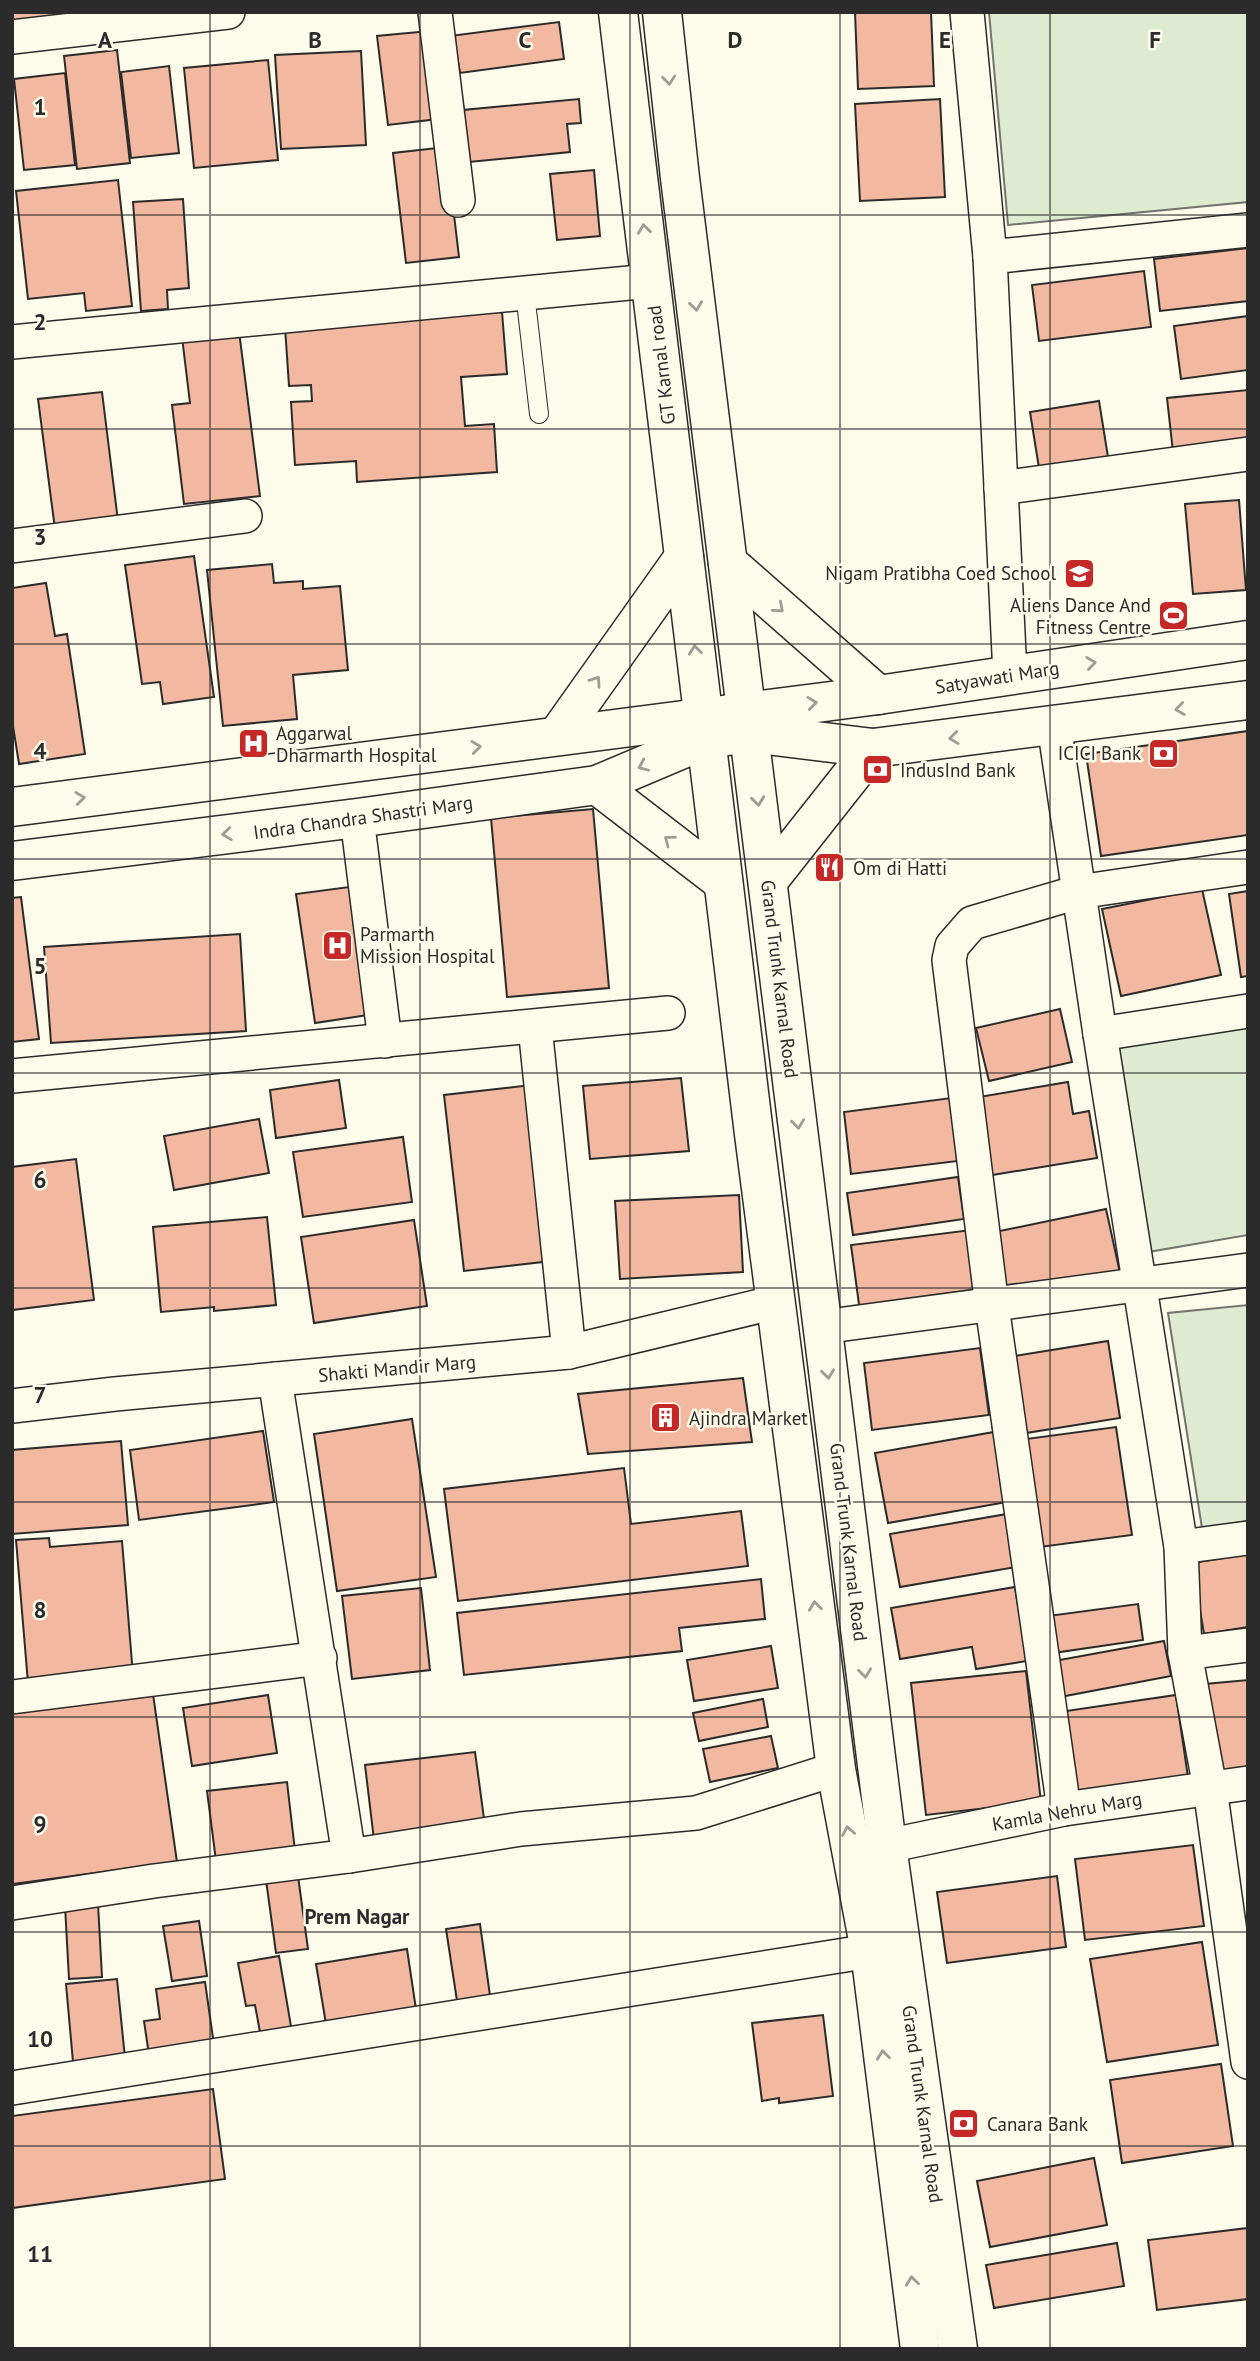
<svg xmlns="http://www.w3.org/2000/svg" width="1260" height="2361" viewBox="0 0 1260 2361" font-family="'PT Sans',sans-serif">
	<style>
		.green { fill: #deebd1; stroke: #74746e; stroke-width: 2 }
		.building { fill: #f2b8a0; stroke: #2b2b2b; stroke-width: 2 }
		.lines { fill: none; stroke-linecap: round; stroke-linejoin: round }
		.service-casing { stroke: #2b2b2b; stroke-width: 20 }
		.minor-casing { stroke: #2b2b2b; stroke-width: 36 }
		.tertiary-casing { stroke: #2b2b2b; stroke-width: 41 }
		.secondary-casing { stroke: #2b2b2b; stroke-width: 41 }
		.service { stroke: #fdfbea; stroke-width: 18 }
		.minor { stroke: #fdfbea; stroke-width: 33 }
		.tertiary { stroke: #fdfbea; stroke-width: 38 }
		.secondary { stroke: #fdfbea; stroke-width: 38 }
		.oneway { stroke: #9e9d94 }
		.grid { fill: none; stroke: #2b2b2b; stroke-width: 2; stroke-opacity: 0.55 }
		.labels { text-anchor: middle; stroke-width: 5; stroke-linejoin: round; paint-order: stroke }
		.street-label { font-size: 19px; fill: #2b2b2b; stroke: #fdfbea }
		.poi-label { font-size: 19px; fill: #2b2b2b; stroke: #fdfbea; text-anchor: start }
		.neighbourhood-label { font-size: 21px; font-weight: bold; fill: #2b2b2b; stroke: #fdfbea }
		.grid-label { font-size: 23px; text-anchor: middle; font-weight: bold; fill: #2b2b2b; stroke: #fdfbea; stroke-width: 5; stroke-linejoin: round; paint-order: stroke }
	</style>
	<rect width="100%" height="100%" fill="#fdfbea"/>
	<g class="green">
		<polygon points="989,12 1248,12 1248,202 1008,225"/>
		<polygon points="1248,1019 1248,1235 1148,1252 1111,1043"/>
		<polygon points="1248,1305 1248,1521 1202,1528 1168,1313"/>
	</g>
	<g class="building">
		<polygon points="12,12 102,12 12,31"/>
		<polygon points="855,12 931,12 934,86 858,89"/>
		<polygon points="559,22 564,59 460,73 457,56 445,58 442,37"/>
		<polygon points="429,31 438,119 388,125 377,36"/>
		<polygon points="117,50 130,163 77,169 64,56"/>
		<polygon points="361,51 366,145 281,149 275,55"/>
		<polygon points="268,60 278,160 194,168 184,68"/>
		<polygon points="169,66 179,153 131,158 121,72"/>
		<polygon points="65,73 75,165 24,170 14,79"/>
		<polygon points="579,99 581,123 567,124 570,152 469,162 463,110"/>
		<polygon points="940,99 945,197 860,201 855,104"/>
		<polygon points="446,147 459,257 406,263 393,153"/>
		<polygon points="594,170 600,236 557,240 550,174"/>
		<polygon points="118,180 132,306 86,311 84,293 28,299 16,191"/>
		<polygon points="183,199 189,288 167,290 168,309 141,311 133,202"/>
		<polygon points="1248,248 1248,301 1160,311 1154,259"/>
		<polygon points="1144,271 1151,327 1039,341 1032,285"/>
		<polygon points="502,312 507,374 461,377 465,426 494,424 497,472 357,482 356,461 295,465 291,402 312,401 311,385 289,386 285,327"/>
		<polygon points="1248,316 1248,370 1181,379 1174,326"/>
		<polygon points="239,331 260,496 184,504 172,405 190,403 182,337"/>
		<polygon points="1248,390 1248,445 1173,452 1167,398"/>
		<polygon points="102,392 118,521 55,529 38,399"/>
		<polygon points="1099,401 1108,457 1039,468 1030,412"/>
		<polygon points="1239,500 1246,590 1193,594 1185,504"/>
		<polygon points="194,556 214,697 163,704 160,682 142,684 125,565"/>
		<polygon points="272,564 274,583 303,581 303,589 340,586 348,670 293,675 297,719 223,726 207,570"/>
		<polygon points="46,583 55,636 67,634 85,754 19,764 12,720 12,588"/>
		<polygon points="1248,731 1248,835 1101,856 1086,754"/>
		<polygon points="593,809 609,988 507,997 491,818"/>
		<polygon points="349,887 368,1015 315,1023 296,894"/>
		<polygon points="1202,889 1221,975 1121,996 1102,909"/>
		<polygon points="1248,891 1248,976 1241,977 1229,894"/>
		<polygon points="21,897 39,1039 12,1042 12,898"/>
		<polygon points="240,934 246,1031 51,1043 44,947"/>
		<polygon points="1060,1009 1072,1062 989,1081 976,1028"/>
		<polygon points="681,1078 689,1151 590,1159 583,1086"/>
		<polygon points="339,1080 346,1128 276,1138 270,1090"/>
		<polygon points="1068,1082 1073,1114 1089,1111 1097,1158 980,1177 967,1099"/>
		<polygon points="531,1085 551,1261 464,1271 444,1095"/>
		<polygon points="951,1098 958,1161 851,1174 844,1112"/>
		<polygon points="259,1119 269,1173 174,1190 164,1136"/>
		<polygon points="403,1137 412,1202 303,1217 293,1152"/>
		<polygon points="76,1159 94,1300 12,1310 12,1167"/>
		<polygon points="958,1177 964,1219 853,1235 847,1193"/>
		<polygon points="739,1195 743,1272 620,1279 615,1201"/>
		<polygon points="1106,1209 1120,1273 1008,1295 995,1232"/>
		<polygon points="267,1217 276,1305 214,1311 214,1307 161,1312 153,1227"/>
		<polygon points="414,1220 427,1306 314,1323 301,1237"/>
		<polygon points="971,1230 979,1297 860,1312 851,1245"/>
		<polygon points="1108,1341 1120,1418 1026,1433 1014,1356"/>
		<polygon points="980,1348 989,1415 872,1430 864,1363"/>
		<polygon points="743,1378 752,1442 588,1454 578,1394"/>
		<polygon points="412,1419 436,1577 337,1591 314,1434"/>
		<polygon points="1116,1427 1132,1535 1040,1547 1026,1439"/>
		<polygon points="263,1431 274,1502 139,1520 130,1450"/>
		<polygon points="994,1432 1007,1502 888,1523 875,1453"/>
		<polygon points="121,1441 128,1525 12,1534 12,1450"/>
		<polygon points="624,1468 631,1524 741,1511 748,1566 458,1601 444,1489"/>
		<polygon points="1007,1514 1016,1567 900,1587 890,1534"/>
		<polygon points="49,1538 50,1547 122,1541 133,1675 28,1683 16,1540"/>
		<polygon points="1248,1554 1248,1627 1204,1634 1192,1563"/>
		<polygon points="761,1579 765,1619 679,1628 682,1651 464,1675 457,1613"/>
		<polygon points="1015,1587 1027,1661 976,1669 972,1647 900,1659 891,1608"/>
		<polygon points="421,1588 430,1670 352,1679 342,1596"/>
		<polygon points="1138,1604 1143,1640 1053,1653 1048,1616"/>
		<polygon points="1164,1641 1171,1676 1060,1697 1054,1661"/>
		<polygon points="771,1646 778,1688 694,1701 687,1660"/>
		<polygon points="1026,1671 1041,1802 926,1815 911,1683"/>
		<polygon points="1248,1680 1248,1777 1216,1780 1205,1684"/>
		<polygon points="153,1694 177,1862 13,1884 12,1713"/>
		<polygon points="268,1695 277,1753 192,1766 183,1708"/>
		<polygon points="1176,1695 1188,1777 1078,1793 1066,1711"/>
		<polygon points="763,1699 768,1727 699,1741 693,1713"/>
		<polygon points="771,1736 778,1768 710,1782 703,1749"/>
		<polygon points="475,1752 485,1826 374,1840 365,1765"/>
		<polygon points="287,1782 295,1851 216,1861 207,1791"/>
		<polygon points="1193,1845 1204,1926 1085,1940 1075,1859"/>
		<polygon points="298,1876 308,1949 276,1953 266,1880"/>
		<polygon points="1057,1876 1066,1947 947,1963 937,1892"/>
		<polygon points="98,1904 102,1977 69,1979 65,1906"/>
		<polygon points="199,1921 207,1976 172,1981 163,1926"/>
		<polygon points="480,1924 492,2010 459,2014 446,1929"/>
		<polygon points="1202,1942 1218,2045 1107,2062 1090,1959"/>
		<polygon points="407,1949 417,2016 327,2030 316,1964"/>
		<polygon points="279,1956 293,2038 262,2043 255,2005 246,2006 238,1963"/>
		<polygon points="117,1979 125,2058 73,2062 66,1984"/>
		<polygon points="205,1982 214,2045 149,2055 144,2021 160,2019 156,1989"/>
		<polygon points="823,2015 833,2096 779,2103 779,2098 762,2101 752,2023"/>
		<polygon points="1221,2064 1233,2146 1122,2163 1110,2080"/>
		<polygon points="213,2089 225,2179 12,2208 12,2116"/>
		<polygon points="1094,2158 1107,2225 990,2247 977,2181"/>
		<polygon points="1248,2228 1248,2299 1157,2310 1148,2240"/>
		<polygon points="1117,2243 1124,2286 994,2308 986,2265"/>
	</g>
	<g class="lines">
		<defs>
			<polyline id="service" points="525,293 539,414"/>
			<g id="minor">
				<polyline points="435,12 458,200"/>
				<polyline points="967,12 990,257 1248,230"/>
				<polyline points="12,37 228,12"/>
				<polyline points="990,257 1010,675"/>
				<polyline points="12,342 650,281"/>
				<polyline points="1001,488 1248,454"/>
				<polyline points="12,546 245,516"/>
				<polyline points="1054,725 1100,1034 1181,1547 1185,1653 1210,1788 1248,2062"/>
				<polyline points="357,818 385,1041"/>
				<polyline points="535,1027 569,1352"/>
				<polyline points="1100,1034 1248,1011"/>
				<polyline points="12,1076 668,1013"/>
				<polyline points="822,1327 1248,1270"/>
				<polyline points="275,1379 349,1856"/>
				<polyline points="12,1406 115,1394 569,1352 776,1302"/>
				<polyline points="1181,1547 1248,1538"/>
				<polyline points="1185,1653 1248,1645"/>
				<polyline points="12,1697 320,1658"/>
				<polyline points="1064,1809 992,1306 949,960 952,946 972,923 1078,892 1248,867"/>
				<polyline points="887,1846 1064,1809 1248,1783"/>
				<polyline points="12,1903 154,1881 349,1856 521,1829 696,1813 836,1769"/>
				<polyline points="12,2088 870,1951"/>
			</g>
			<g id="tertiary">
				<polyline points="12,807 878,695 1248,640"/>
				<polyline points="12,861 357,818 597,785 706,739 750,733 873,748 1248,700"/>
			</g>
			<g id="secondary">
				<polyline points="618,12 754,1134 836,1769 870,1951 920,2349"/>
				<polyline points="662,12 680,178 887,1846 958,2349"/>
				<polyline points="728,563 878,695"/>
				<polyline points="557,736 684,557"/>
				<polyline points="597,785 723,882"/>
				<polyline points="768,881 873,748"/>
			</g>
		</defs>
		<use href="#service" class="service-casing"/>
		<use href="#minor" class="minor-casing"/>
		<use href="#tertiary" class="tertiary-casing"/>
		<use href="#secondary" class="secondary-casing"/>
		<use href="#service" class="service"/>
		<use href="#minor" class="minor"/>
		<use href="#tertiary" class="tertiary"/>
		<use href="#secondary" class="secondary"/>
	</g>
	<defs><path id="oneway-chevron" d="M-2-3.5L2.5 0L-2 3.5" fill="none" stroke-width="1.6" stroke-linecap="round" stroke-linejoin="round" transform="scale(1.75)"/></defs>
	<g class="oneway">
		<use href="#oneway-chevron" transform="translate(669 80) rotate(84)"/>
		<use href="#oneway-chevron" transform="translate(644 229) rotate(-97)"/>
		<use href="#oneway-chevron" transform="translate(696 306) rotate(83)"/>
		<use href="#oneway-chevron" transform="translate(779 608) rotate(41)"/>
		<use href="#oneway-chevron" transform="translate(695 650) rotate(-97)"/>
		<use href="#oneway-chevron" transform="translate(1091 663) rotate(-8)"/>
		<use href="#oneway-chevron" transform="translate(596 681) rotate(-55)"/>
		<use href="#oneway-chevron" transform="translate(812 703) rotate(-7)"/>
		<use href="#oneway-chevron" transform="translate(1180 709) rotate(172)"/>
		<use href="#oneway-chevron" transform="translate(954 738) rotate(173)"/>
		<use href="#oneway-chevron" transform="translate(476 747) rotate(-7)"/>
		<use href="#oneway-chevron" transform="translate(643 766) rotate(157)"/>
		<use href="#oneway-chevron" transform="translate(80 798) rotate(-7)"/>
		<use href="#oneway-chevron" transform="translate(758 801) rotate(83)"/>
		<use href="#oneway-chevron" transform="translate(227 834) rotate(173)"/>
		<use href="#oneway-chevron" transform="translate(669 840) rotate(-142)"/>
		<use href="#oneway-chevron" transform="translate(798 1124) rotate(83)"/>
		<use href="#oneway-chevron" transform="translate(828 1374) rotate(83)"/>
		<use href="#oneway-chevron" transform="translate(815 1606) rotate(-97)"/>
		<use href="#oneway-chevron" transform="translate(865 1673) rotate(83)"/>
		<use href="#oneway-chevron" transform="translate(848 1831) rotate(-100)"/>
		<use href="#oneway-chevron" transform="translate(883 2055) rotate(-97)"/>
		<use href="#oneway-chevron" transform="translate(912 2281) rotate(-97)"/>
	</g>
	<path class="grid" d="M 210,12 L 210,2349M 420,12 L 420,2349M 630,12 L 630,2349M 840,12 L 840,2349M 1050,12 L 1050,2349M 12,215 L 1248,215M 12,429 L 1248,429M 12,644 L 1248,644M 12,859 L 1248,859M 12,1073 L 1248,1073M 12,1288 L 1248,1288M 12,1502 L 1248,1502M 12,1717 L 1248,1717M 12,1932 L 1248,1932M 12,2146 L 1248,2146"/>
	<defs>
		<symbol id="school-square" viewBox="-11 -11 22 22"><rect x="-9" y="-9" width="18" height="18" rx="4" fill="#c62828" stroke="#fdfbea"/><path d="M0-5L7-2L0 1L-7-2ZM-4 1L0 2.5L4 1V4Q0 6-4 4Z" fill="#fff"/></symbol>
		<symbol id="stadium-square" viewBox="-11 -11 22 22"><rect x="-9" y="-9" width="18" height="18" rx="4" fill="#c62828" stroke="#fdfbea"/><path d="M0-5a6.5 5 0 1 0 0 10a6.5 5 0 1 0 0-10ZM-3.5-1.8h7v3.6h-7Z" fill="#fff"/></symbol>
		<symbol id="hospital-square" viewBox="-11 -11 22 22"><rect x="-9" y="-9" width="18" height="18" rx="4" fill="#c62828" stroke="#fdfbea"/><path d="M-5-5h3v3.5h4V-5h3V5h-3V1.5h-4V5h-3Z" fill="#fff"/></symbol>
		<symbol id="bank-square" viewBox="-11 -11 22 22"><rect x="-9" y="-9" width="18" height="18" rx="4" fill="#c62828" stroke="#fdfbea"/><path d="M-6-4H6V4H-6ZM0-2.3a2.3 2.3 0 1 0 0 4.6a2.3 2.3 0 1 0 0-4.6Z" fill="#fff"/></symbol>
		<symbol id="restaurant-square" viewBox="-11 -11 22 22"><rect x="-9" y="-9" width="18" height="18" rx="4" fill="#c62828" stroke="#fdfbea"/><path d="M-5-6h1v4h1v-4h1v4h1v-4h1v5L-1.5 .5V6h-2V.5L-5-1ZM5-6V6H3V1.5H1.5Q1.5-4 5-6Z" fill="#fff"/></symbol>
		<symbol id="building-square" viewBox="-11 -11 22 22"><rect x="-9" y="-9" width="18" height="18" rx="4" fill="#c62828" stroke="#fdfbea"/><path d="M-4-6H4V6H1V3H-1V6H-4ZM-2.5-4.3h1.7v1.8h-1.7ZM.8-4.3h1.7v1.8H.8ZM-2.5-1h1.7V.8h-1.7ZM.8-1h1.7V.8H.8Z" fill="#fff"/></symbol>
	</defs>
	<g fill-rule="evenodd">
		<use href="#school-square" x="1062" y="556" width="35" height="35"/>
		<use href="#stadium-square" x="1156" y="598" width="35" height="35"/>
		<use href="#hospital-square" x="236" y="726" width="35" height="35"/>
		<use href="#bank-square" x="1146" y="736" width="35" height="35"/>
		<use href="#bank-square" x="860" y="752" width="35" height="35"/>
		<use href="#restaurant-square" x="812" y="850" width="35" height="35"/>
		<use href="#hospital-square" x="320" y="928" width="35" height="35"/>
		<use href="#building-square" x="648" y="1400" width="35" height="35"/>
		<use href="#bank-square" x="946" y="2106" width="35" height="35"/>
	</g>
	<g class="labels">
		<g class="street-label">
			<text transform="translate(661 365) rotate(-97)" y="7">GT Karnal road</text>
			<text transform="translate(997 677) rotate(-9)" y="7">Satyawati Marg</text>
			<text transform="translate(363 817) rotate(-8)" y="7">Indra Chandra Shastri Marg</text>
			<text transform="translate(780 979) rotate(83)" y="7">Grand Trunk Karnal Road</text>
			<text transform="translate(397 1368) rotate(-5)" y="7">Shakti Mandir Marg</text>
			<text transform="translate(849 1542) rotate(83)" y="7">Grand Trunk Karnal Road</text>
			<text transform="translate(1067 1811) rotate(-10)" y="7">Kamla Nehru Marg</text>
			<text transform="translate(923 2104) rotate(82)" y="7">Grand Trunk Karnal Road</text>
		</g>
		<g class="poi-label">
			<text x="1056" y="580" text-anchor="end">Nigam Pratibha Coed School</text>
			<text x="1151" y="612" text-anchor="end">Aliens Dance And<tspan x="1151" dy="22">Fitness Centre</tspan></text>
			<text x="276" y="740">Aggarwal<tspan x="276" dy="22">Dharmarth Hospital</tspan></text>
			<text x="1141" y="760" text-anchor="end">ICICI Bank</text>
			<text x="900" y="777">IndusInd Bank</text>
			<text x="853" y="875">Om di Hatti</text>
			<text x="360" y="941">Parmarth<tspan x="360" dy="22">Mission Hospital</tspan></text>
			<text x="689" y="1425">Ajindra Market</text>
			<text x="987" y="2131">Canara Bank</text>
		</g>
		<g class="neighbourhood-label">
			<text x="357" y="1924">Prem Nagar</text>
		</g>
	</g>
	<g class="grid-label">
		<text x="105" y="48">A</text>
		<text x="315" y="48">B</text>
		<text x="525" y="48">C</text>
		<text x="735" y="48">D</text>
		<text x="945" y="48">E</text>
		<text x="1155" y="48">F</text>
		<text x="40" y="115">1</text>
		<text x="40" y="330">2</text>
		<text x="40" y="545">3</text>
		<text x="40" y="759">4</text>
		<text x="40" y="974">5</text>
		<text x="40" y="1188">6</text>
		<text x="40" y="1403">7</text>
		<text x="40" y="1618">8</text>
		<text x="40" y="1832">9</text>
		<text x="40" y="2047">10</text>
		<text x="40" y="2262">11</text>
	</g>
	<rect width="1260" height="2361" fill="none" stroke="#2b2b2b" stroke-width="28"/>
</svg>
